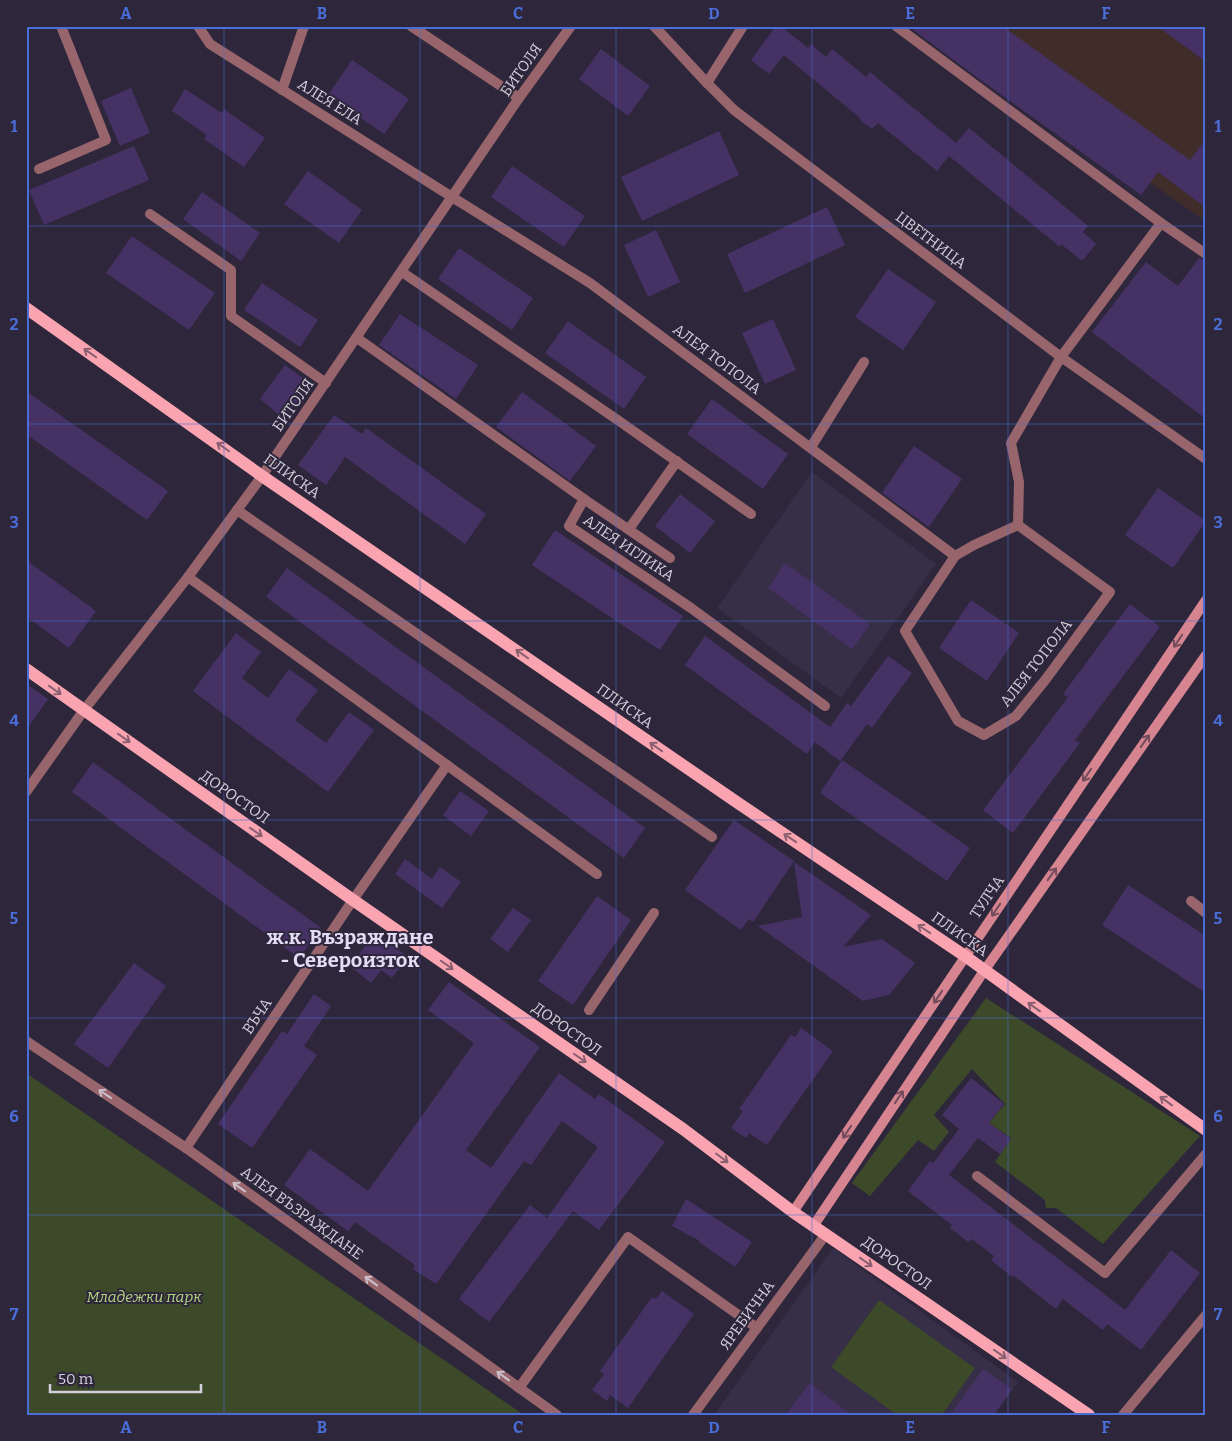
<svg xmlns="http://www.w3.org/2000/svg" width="1232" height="1441" viewBox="0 0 1232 1441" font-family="Bitter,serif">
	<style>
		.built { fill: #372e48 }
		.industrial { fill: #402d29 }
		.green { fill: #3c4a29 }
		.building { fill: #463165 }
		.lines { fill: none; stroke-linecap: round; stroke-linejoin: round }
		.lane { stroke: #98656c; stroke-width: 10 }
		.street { stroke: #98656c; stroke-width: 10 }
		.secondary { stroke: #d68490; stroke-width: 10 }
		.primary { stroke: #f9a4b0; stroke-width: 12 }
		.oneway { stroke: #895f70 }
		.oneway2 { stroke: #714c5d }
		.oneway3 { stroke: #cabfcb }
		.grid { fill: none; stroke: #4a6ed9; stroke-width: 1; stroke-opacity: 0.55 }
		.labels { text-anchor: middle; stroke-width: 4; stroke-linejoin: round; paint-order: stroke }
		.street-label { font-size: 15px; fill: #d3cfdc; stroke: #2e273b }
		.park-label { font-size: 15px; font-style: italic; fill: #b2d57f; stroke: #2e273b }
		.district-label { font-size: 20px; font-weight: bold; fill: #e4dcf6; stroke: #2e273b }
		.neatline { fill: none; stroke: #4a6ed9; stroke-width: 2 }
		.grid-label { font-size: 16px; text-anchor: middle; font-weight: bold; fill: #4a6ed9 }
	</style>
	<rect width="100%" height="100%" fill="#2e273b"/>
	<g class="built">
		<polygon points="812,472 936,564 841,698 717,608"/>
		<polygon points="833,1248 1018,1382 994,1415 714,1415"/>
	</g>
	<polygon class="industrial" points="921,26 1206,26 1206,221"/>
	<g class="green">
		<polygon points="986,998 1200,1136 1103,1244 1056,1208 1046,1208 1045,1200 995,1162 1011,1138 989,1123 1005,1104 972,1069 934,1115 949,1132 934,1151 918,1140 870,1196 852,1183"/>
		<polygon points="26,1073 492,1393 524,1415 26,1415"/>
		<polygon points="879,1300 975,1368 942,1415 897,1415 831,1367"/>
	</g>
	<g class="building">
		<polygon points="776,26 781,26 808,48 811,44 826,57 832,49 866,77 870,72 956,143 969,128 1088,226 1083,232 1096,244 1082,261 1061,244 1060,247 949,156 937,171 878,123 872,129 859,119 860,118 784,55 769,74 751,60"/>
		<polygon points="908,26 1002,26 1190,160 1206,139 1206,208 1158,172 1141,195 978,78"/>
		<polygon points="1157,26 1206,26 1206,62"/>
		<polygon points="601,49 650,86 628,116 579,79"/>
		<polygon points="352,60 409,99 384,134 328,95"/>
		<polygon points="131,88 150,133 120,146 101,101"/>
		<polygon points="185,89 222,113 224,109 265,138 244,167 204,139 207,135 172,111"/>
		<polygon points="719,131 739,175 642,221 621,177"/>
		<polygon points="134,146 149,180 44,225 29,190"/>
		<polygon points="512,166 585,216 564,247 491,197"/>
		<polygon points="308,171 362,210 339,243 284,204"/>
		<polygon points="202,192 260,233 241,261 183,219"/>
		<polygon points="827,207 845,245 745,293 727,254"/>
		<polygon points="656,230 680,282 648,297 624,245"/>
		<polygon points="132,236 215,293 189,330 106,273"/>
		<polygon points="459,248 533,298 512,330 438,279"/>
		<polygon points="1199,258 1206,261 1206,419 1092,332 1146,262 1178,286"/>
		<polygon points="888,269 936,302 903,350 855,317"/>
		<polygon points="262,283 318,320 300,347 244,310"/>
		<polygon points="400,314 478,365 456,399 379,345"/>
		<polygon points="773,319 796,370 765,384 742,333"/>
		<polygon points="568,321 646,377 624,409 545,353"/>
		<polygon points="285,365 311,384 284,419 260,399"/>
		<polygon points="26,391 168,491 147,520 26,434"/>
		<polygon points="522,392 596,446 570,481 496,427"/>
		<polygon points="712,399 788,454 763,489 687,434"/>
		<polygon points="334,415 362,434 366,428 486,514 465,544 345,457 326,485 298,465"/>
		<polygon points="914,446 962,479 929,527 882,493"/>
		<polygon points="1158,488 1206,521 1173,568 1125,535"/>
		<polygon points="680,494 715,521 690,553 655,526"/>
		<polygon points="555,530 683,616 660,650 532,565"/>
		<polygon points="26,560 96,611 69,648 26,616"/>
		<polygon points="785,563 870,624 852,649 768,588"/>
		<polygon points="287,568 645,828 624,858 266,597"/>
		<polygon points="971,600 1019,633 987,681 939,648"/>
		<polygon points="1130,604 1160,627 1075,740 1080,743 1013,833 983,810 1068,697 1063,694"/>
		<polygon points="236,633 261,652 242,678 268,698 289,669 318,690 295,720 326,743 349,712 374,730 328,792 193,691"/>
		<polygon points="705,636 830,727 847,703 851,706 888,656 912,673 872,728 867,724 840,761 815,742 807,754 685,665"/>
		<polygon points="26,684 48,699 26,730"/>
		<polygon points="842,760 970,848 947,881 820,793"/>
		<polygon points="93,762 321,928 299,958 72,792"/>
		<polygon points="460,791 489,811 471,836 443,815"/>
		<polygon points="734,820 794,861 753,922 749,919 741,930 685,890"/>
		<polygon points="405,859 432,879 440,867 461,882 442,908 395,874"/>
		<polygon points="794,862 871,915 843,947 882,939 915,963 889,995 863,1001 758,926 802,917"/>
		<polygon points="1128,885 1206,936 1206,993 1102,925"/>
		<polygon points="597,896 631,920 573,1005 538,981"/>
		<polygon points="513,908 531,920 508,952 490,939"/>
		<polygon points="376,932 408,957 392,978 381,970 371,983 350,966"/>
		<polygon points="134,963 166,986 108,1068 74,1044"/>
		<polygon points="449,982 540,1047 466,1150 491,1168 559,1073 595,1099 599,1094 665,1142 599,1230 573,1211 489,1322 459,1299 530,1205 547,1218 598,1147 562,1121 531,1165 524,1161 436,1284 413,1269 415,1265 355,1222 348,1231 284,1185 310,1149 368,1191 474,1043 428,1010"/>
		<polygon points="314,994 331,1006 304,1046 317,1055 252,1148 218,1124 282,1031 287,1034"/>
		<polygon points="801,1028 833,1051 767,1145 749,1133 746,1138 731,1128 743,1111 739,1109 791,1035 795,1037"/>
		<polygon points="971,1078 1004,1104 989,1123 1011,1139 1000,1154 978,1138 949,1175 1125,1310 1171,1250 1200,1273 1141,1350 1107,1324 1103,1330 1063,1299 1056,1309 1014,1276 1012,1277 991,1260 994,1256 972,1239 968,1242 950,1228 952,1225 908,1191 930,1161 933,1163 959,1129 942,1115"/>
		<polygon points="686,1199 752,1242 735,1267 699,1242 700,1241 672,1226"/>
		<polygon points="662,1291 694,1314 628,1408 610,1395 607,1401 592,1390 604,1374 600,1371 652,1297 656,1299"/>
		<polygon points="983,1369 1012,1389 994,1415 950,1415"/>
		<polygon points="809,1383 852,1415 786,1415"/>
	</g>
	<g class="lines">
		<g class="lane">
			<polyline points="198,26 210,44 452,197 590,283 955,556 974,545 1018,525 1110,592 1046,679 1016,716 984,735 958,721 905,631 955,556"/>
			<polyline points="411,26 519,98"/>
			<polyline points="282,90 304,26"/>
			<polyline points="39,169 106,140 61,26"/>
			<polyline points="150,214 231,270 231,316 326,383"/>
			<polyline points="1161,223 1206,254"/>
			<polyline points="402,272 622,423 751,514"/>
			<polyline points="357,338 584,499 569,526 691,608 825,706"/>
			<polyline points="811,447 864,362"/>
			<polyline points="584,499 670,558"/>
			<polyline points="237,510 712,837"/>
			<polyline points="1018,525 1019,482 1011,443 1061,357"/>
			<polyline points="629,529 677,461"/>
			<polyline points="188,577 597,874"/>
			<polyline points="589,1010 654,913"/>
			<polyline points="186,1148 353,900 447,765"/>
			<polyline points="977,1176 1105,1273 1206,1154"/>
			<polyline points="519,1388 628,1237 757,1328"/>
		</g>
		<g class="street">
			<polyline points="654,26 707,83 734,110 1061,357 1206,459"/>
			<polyline points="896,26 1161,223 1061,357"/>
			<polyline points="707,83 743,26"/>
			<polyline points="26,792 84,710 188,577 262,476 519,98 571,26"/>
			<polyline points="1191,901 1206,913"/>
			<polyline points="26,1041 186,1148 557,1415"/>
			<polyline points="693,1415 826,1234"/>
			<polyline points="1123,1415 1206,1315"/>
		</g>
		<g class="secondary">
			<polyline points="793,1212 1206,600"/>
			<polyline points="814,1225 984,971 1206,655"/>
		</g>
		<g class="primary">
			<polyline points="26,308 262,476 738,803 965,956 1206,1130"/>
			<polyline points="26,669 353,900 683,1129 793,1212 1089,1415"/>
		</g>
	</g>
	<defs><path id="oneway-shaft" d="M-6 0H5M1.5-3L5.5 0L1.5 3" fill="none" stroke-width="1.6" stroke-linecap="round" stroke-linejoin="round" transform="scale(1.25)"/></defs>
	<g class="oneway">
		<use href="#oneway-shaft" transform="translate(90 353) rotate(-145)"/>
		<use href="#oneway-shaft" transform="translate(223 447) rotate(-145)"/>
		<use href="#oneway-shaft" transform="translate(522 654) rotate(-145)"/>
		<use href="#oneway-shaft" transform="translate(55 690) rotate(35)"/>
		<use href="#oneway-shaft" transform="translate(124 738) rotate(35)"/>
		<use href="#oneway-shaft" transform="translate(656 747) rotate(-145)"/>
		<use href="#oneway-shaft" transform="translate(256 832) rotate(35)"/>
		<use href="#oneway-shaft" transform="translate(790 838) rotate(-146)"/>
		<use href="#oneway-shaft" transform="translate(924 929) rotate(-146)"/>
		<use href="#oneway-shaft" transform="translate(447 965) rotate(35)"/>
		<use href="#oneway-shaft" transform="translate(1034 1007) rotate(-144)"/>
		<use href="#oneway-shaft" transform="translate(580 1058) rotate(35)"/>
		<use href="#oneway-shaft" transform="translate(1166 1101) rotate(-144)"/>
		<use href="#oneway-shaft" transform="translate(722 1158) rotate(37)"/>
		<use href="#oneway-shaft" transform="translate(866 1262) rotate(35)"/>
		<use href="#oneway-shaft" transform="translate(1000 1354) rotate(35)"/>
	</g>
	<g class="oneway2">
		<use href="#oneway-shaft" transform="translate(1178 641) rotate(124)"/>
		<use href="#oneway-shaft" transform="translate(1145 741) rotate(-55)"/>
		<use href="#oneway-shaft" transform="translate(1087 775) rotate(124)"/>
		<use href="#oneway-shaft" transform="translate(1052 874) rotate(-55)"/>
		<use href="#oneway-shaft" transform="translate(996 910) rotate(124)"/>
		<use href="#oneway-shaft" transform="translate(938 997) rotate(124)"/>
		<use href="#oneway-shaft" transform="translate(899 1097) rotate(-56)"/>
		<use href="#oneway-shaft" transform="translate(847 1132) rotate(124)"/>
	</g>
	<g class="oneway3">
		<use href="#oneway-shaft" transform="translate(105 1094) rotate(-146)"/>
		<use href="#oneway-shaft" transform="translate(239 1187) rotate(-144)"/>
		<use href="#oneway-shaft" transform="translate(371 1281) rotate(-144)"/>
		<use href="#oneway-shaft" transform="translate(503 1376) rotate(-144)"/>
	</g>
	<path class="grid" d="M 224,26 L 224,1415M 420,26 L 420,1415M 616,26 L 616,1415M 812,26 L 812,1415M 1008,26 L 1008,1415M 26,226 L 1206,226M 26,424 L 1206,424M 26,621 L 1206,621M 26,820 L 1206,820M 26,1018 L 1206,1018M 26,1215 L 1206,1215"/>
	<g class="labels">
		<g class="street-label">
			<text transform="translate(521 70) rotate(-55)" y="5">БИТОЛЯ</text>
			<text transform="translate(330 102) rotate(32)" y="5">АЛЕЯ ЕЛА</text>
			<text transform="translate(931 240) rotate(37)" y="5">ЦВЕТНИЦА</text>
			<text transform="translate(717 359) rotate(37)" y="5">АЛЕЯ ТОПОЛА</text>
			<text transform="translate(293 405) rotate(-55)" y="5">БИТОЛЯ</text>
			<text transform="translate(292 476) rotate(35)" y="5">ПЛИСКА</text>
			<text transform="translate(629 548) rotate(34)" y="5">АЛЕЯ ИГЛИКА</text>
			<text transform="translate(1036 663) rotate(-52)" y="5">АЛЕЯ ТОПОЛА</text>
			<text transform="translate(625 706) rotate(35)" y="5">ПЛИСКА</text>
			<text transform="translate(235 797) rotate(35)" y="5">ДОРОСТОЛ</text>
			<text transform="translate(987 897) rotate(-56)" y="5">ТУЛЧА</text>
			<text transform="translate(960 934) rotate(35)" y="5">ПЛИСКА</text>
			<text transform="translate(257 1016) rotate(-56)" y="5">ВЪЧА</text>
			<text transform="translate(567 1029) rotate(35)" y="5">ДОРОСТОЛ</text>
			<text transform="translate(302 1213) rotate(36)" y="5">АЛЕЯ ВЪЗРАЖДАНЕ</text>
			<text transform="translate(897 1263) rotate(35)" y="5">ДОРОСТОЛ</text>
			<text transform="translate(747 1315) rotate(-54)" y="5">ЯРЕБИЧНА</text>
		</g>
		<g class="park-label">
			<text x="144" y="1302">Младежки парк</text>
		</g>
		<g class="district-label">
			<text x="350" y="944">ж.к. Възраждане<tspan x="350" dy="23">- Североизток</tspan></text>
		</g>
	</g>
	<rect width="1232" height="1441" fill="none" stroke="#2e273b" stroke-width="55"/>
	<path d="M50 1384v8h151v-8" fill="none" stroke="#d3cfdc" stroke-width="2.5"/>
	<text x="58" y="1384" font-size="15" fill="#d3cfdc" stroke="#2e273b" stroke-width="4" paint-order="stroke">50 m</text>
	<rect x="28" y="28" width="1176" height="1386" class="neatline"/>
	<g class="grid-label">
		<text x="126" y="19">A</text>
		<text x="322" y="19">B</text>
		<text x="518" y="19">C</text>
		<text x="714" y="19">D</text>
		<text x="910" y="19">E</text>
		<text x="1106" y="19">F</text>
		<text x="14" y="132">1</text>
		<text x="1218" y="132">1</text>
		<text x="14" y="330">2</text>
		<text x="1218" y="330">2</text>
		<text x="14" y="528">3</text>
		<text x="1218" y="528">3</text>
		<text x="14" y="726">4</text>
		<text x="1218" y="726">4</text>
		<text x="14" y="924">5</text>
		<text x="1218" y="924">5</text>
		<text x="14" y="1122">6</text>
		<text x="1218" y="1122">6</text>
		<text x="14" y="1320">7</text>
		<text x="1218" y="1320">7</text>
		<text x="126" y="1433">A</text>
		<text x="322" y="1433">B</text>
		<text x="518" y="1433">C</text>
		<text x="714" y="1433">D</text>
		<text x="910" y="1433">E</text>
		<text x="1106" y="1433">F</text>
	</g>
</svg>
